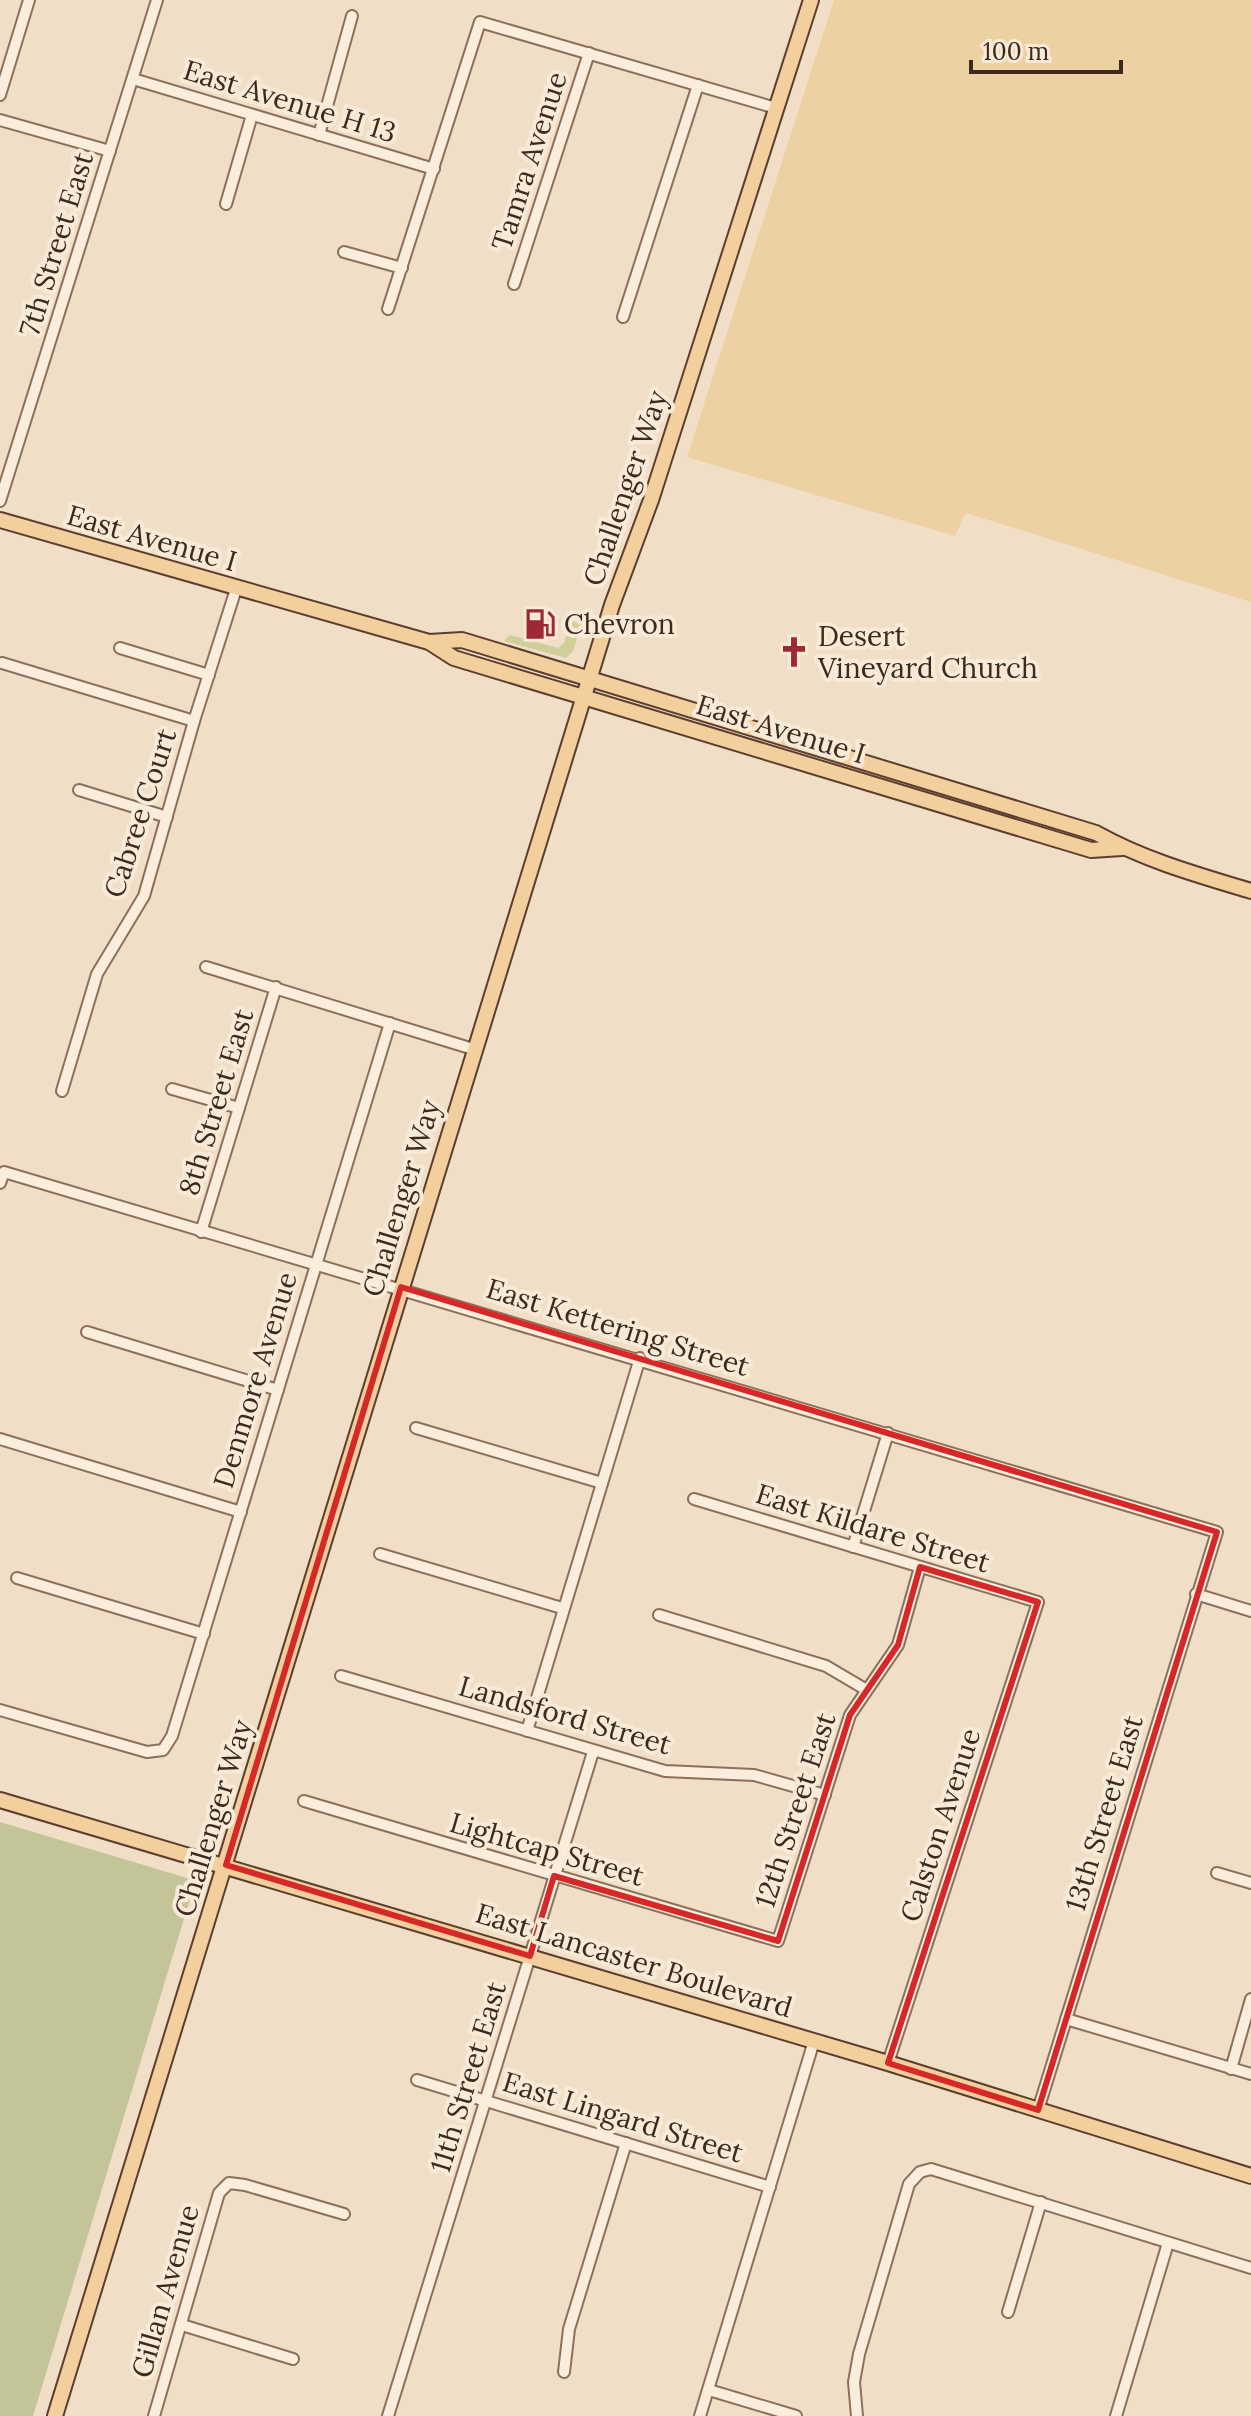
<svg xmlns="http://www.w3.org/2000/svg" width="1251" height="2416" viewBox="0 0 1251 2416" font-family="Lora,serif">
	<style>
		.green { fill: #cfcf99 }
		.sand { fill: #edd1a3 }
		.cemetery { fill: #c4c499 }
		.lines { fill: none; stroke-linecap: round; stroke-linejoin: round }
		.minor-casing { stroke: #8d705b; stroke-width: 14 }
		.major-casing { stroke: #5b3e2f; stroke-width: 18 }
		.minor { stroke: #faeddb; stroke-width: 10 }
		.major { stroke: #f4cf9e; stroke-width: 14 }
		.marked { fill: none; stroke: #d62828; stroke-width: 6; stroke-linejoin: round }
		.labels { text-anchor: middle; stroke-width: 8; stroke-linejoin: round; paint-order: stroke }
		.street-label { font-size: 28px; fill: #3d2a1f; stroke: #f7ead7 }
		.poi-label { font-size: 28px; fill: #3d2a1f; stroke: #f7ead7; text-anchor: start }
	</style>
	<rect width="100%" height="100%" fill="#f0dfc6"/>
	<polygon class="green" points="572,621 582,624 573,651 566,658 504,641 510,635 558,648 564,643"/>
	<polygon class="sand" points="834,0 1251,0 1251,602 966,513 955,536 687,457"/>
	<polygon class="cemetery" points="0,1822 187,1878 193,1889 33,2416 0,2416"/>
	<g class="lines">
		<defs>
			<g id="minor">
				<polyline points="133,79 434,169"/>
				<polyline points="0,95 29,0"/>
				<polyline points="0,120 110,151"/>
				<polyline points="319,135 352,16"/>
				<polyline points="226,204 252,115"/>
				<polyline points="344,252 402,268"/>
				<polyline points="514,284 589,53"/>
				<polyline points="388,309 480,22 776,108"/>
				<polyline points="623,317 698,85"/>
				<polyline points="0,501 157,0"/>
				<polyline points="120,648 209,675"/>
				<polyline points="2,663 194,721"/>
				<polyline points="79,790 167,817"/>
				<polyline points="206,967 473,1049"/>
				<polyline points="172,1089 239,1108"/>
				<polyline points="62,1091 97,974 144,896 194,721 236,589"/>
				<polyline points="0,1183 4,1172 1217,1532 1038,2110"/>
				<polyline points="201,1232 276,987"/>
				<polyline points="87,1332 278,1390"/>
				<polyline points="416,1428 602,1483"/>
				<polyline points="0,1439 241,1512"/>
				<polyline points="694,1499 1038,1602 888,2063"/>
				<polyline points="853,1547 888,1433"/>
				<polyline points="380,1554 562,1608"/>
				<polyline points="17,1578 204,1634"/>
				<polyline points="1196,1594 1251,1611"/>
				<polyline points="659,1615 826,1666 865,1689"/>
				<polyline points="341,1676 665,1771 754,1775 825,1795"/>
				<polyline points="0,1710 147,1752 163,1750 172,1736 390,1023"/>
				<polyline points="527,1731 640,1358"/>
				<polyline points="304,1801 778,1941 850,1715 898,1645 920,1567"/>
				<polyline points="1217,1873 1251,1883"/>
				<polyline points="1066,2019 1251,2074"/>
				<polyline points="1231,2069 1251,1999"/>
				<polyline points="417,2080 770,2187"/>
				<polyline points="1008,2312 1041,2202"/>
				<polyline points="182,2325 293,2359"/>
				<polyline points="564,2372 569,2329 626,2143"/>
				<polyline points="709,2390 796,2416"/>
				<polyline points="154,2416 219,2193 229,2183 245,2185 344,2214"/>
				<polyline points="388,2416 593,1752"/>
				<polyline points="700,2416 814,2041"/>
				<polyline points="857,2416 854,2382 859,2354 909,2184 920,2172 931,2169 1251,2268"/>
				<polyline points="1116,2416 1168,2243"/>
			</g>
			<g id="major">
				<polyline points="0,520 429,642 454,658 1091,850 1122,848"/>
				<path d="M 429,642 L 462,640 L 1096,833 C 1144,860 1198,875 1251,891"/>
				<polyline points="0,1800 888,2063 1251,2176"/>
				<polyline points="55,2416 612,605 651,500 811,0"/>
			</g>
		</defs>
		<use href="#minor" class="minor-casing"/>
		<use href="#major" class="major-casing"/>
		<use href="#minor" class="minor"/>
		<use href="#major" class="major"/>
	</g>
	<path class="marked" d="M 401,1287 L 1217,1532 L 1038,2110 L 888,2063 L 1038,1602 L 920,1567 L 898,1645 L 850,1715 L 778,1941 L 554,1876 L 530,1956 L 226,1865 Z"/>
	<defs>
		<symbol id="fuel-bare" viewBox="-9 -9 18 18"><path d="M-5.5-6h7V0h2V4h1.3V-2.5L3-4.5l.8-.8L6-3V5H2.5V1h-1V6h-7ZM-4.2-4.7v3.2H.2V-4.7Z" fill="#9f2836" stroke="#f7ead7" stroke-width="2.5" paint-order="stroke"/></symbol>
		<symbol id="church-bare" viewBox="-9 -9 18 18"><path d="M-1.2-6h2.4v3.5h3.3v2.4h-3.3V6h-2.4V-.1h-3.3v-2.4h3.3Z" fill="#9f2836" stroke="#f7ead7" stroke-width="2.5" paint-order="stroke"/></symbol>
	</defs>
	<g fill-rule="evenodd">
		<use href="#fuel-bare" x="518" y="602" width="44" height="44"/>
		<use href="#church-bare" x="772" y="630" width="44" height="44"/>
	</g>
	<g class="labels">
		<g class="street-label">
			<text transform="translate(290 101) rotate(17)" y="10">East Avenue H 13</text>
			<text transform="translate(529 161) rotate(-72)" y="10">Tamra Avenue</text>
			<text transform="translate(56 244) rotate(-73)" y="10">7th Street East</text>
			<text transform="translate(625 488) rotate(-71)" y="10">Challenger Way</text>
			<text transform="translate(152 538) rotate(16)" y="10">East Avenue I</text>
			<text transform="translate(781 729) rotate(17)" y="10">East Avenue I</text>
			<text transform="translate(140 813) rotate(-72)" y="10">Cabree Court</text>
			<text transform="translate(216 1102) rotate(-73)" y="10">8th Street East</text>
			<text transform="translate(401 1198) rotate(-73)" y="10">Challenger Way</text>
			<text transform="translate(618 1327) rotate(17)" y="10">East Kettering Street</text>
			<text transform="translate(255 1380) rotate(-73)" y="10">Denmore Avenue</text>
			<text transform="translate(873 1528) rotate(17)" y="10">East Kildare Street</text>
			<text transform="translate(565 1715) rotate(16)" y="10">Landsford Street</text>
			<text transform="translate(795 1810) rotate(-72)" y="10">12th Street East</text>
			<text transform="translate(1104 1813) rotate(-73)" y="10">13th Street East</text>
			<text transform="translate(213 1818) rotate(-73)" y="10">Challenger Way</text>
			<text transform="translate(940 1825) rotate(-72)" y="10">Calston Avenue</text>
			<text transform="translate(547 1849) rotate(16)" y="10">Lightcap Street</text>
			<text transform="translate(634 1960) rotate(17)" y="10">East Lancaster Boulevard</text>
			<text transform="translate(468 2077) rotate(-73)" y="10">11th Street East</text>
			<text transform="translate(623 2117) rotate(17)" y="10">East Lingard Street</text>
			<text transform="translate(165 2291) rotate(-74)" y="10">Gillan Avenue</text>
		</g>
		<g class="poi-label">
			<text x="564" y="634">Chevron</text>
			<text x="818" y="646">Desert<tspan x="818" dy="32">Vineyard Church</tspan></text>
		</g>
	</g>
	<path d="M971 60v12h150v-12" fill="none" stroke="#3d2a1f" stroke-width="4"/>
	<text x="983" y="60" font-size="24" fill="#3d2a1f" stroke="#f7ead7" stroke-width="6" paint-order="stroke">100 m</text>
</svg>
